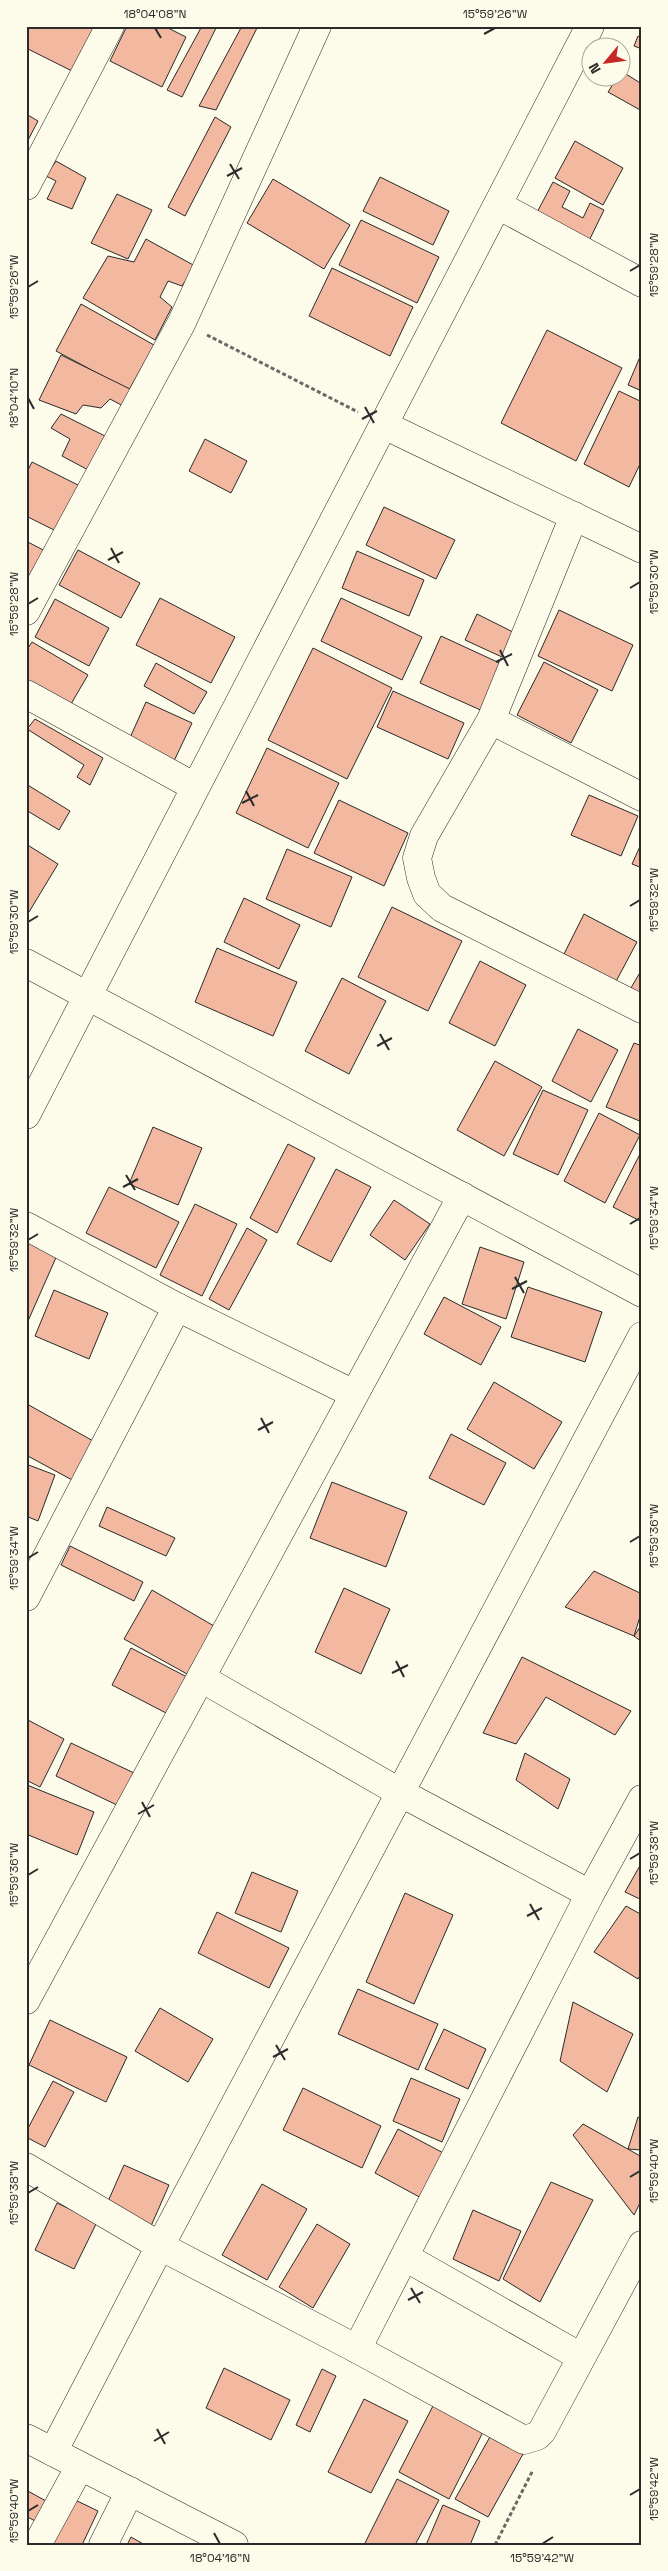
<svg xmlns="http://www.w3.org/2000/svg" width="668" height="2571" viewBox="0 0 668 2571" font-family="'Space Grotesk',sans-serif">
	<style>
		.building { fill: #f2b8a0; stroke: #2b2b2b }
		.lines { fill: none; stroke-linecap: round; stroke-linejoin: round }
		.minor-casing { stroke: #2b2b2b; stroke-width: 29 }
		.tertiary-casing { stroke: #2b2b2b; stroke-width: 29 }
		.path { stroke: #6a6964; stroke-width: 3; stroke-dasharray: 4 2.5; stroke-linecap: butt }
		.minor { stroke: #fdfbea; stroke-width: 28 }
		.tertiary { stroke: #fdfbea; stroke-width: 28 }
		.ticks { fill: none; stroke: #2b2b2b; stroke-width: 2 }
		.neatline { fill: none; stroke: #2b2b2b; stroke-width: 2 }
		.ticks-label { font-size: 12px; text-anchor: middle; fill: #2b2b2b }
	</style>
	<rect width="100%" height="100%" fill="#fdfbea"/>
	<g class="building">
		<polygon points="26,26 97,26 74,72 26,48"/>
		<polygon points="127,26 164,26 186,37 162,87 110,61"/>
		<polygon points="202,26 217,26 182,97 167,90"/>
		<polygon points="242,26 257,28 216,110 199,106"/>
		<polygon points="638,36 642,38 642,49 634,46"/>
		<polygon points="621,71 642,84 642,111 608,92 617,78 620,78"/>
		<polygon points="26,114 38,121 26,144"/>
		<polygon points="215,117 231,127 185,216 168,207"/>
		<polygon points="575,141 623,168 603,205 555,178"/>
		<polygon points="56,161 86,178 72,209 47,199 56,181 46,176"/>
		<polygon points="380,177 449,211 433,245 363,211"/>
		<polygon points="273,179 350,225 324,269 247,223"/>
		<polygon points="553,182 570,191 562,207 583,218 590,203 604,210 586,247 533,220"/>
		<polygon points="117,194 152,210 128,259 91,243"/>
		<polygon points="361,220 439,257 417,303 339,265"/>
		<polygon points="146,239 195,266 182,286 168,281 160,297 172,307 155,340 83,298 108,256 134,262"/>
		<polygon points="332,268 413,307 390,356 309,316"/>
		<polygon points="81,304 154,345 129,390 56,351"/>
		<polygon points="547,330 622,368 576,461 501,423"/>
		<polygon points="642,352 642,391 628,385"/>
		<polygon points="61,355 132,390 125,407 110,399 101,408 83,405 76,414 39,400"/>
		<polygon points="619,391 642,402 642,460 629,487 584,464"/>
		<polygon points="61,414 109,438 92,472 62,456 70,439 51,428"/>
		<polygon points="205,439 247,461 231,493 189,471"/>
		<polygon points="32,462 80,486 58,532 26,516 26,474"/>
		<polygon points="384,507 455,540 436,579 366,545"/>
		<polygon points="26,541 47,552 26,589"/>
		<polygon points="78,550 140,583 121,618 59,585"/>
		<polygon points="357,551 424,580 409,616 342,588"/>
		<polygon points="160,598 235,637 211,683 136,645"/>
		<polygon points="341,598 422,637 402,680 321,641"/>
		<polygon points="55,599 109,628 89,666 35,637"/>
		<polygon points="559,610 633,645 612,691 538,656"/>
		<polygon points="477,614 513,632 502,657 465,640"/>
		<polygon points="441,636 506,666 485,712 420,683"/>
		<polygon points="32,642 88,675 68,709 26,685 26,651"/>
		<polygon points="313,648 392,688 347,779 268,740"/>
		<polygon points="544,662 598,690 571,743 517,715"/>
		<polygon points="156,663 207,692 194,714 144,686"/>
		<polygon points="393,691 464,723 448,759 377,727"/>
		<polygon points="146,702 192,723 174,761 129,740"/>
		<polygon points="35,719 103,758 90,785 77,777 84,765 27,729"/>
		<polygon points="267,748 339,783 308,848 236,813"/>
		<polygon points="26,784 70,811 59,830 26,810"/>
		<polygon points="589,795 638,816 621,856 571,835"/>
		<polygon points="339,800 408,833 384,886 314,853"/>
		<polygon points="642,842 642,868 632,864"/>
		<polygon points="26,844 58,864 29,912 26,910"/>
		<polygon points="287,849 352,877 331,927 266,899"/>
		<polygon points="244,898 300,925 279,969 224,942"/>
		<polygon points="392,907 462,941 428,1011 358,977"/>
		<polygon points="584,914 637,942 613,987 561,960"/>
		<polygon points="217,948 297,982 273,1036 195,1002"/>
		<polygon points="480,961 526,985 495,1046 449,1023"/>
		<polygon points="642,969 642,1001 628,993"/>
		<polygon points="342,978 386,1001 349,1074 305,1051"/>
		<polygon points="578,1029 618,1050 591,1102 552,1081"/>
		<polygon points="634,1043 642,1046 642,1122 606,1107"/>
		<polygon points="495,1061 542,1087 504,1156 457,1130"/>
		<polygon points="543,1090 588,1110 558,1175 513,1154"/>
		<polygon points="599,1113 640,1135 605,1203 564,1181"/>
		<polygon points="153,1127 202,1148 178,1205 129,1184"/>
		<polygon points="288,1144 315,1158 277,1233 250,1218"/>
		<polygon points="642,1150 642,1222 613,1207"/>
		<polygon points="336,1169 371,1187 331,1262 297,1244"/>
		<polygon points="109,1187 179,1222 156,1268 86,1233"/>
		<polygon points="394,1200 430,1224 405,1260 370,1235"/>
		<polygon points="195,1204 237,1224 202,1296 160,1275"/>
		<polygon points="247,1228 267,1240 229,1310 209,1299"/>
		<polygon points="26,1239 58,1253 28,1321 26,1320"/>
		<polygon points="480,1247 524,1262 506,1319 462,1304"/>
		<polygon points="528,1287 602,1312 585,1362 511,1337"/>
		<polygon points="54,1290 108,1313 89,1359 35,1336"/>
		<polygon points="444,1297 501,1327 481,1365 424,1334"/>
		<polygon points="494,1382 562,1422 534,1469 467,1429"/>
		<polygon points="27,1404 95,1442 74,1481 26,1455"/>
		<polygon points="451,1434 506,1463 484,1505 429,1478"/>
		<polygon points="26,1464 55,1475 38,1521 26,1516"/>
		<polygon points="332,1482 407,1512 386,1567 310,1538"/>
		<polygon points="107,1507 175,1538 166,1556 99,1526"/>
		<polygon points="70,1546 143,1582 134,1601 61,1565"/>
		<polygon points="594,1571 642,1594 642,1610 634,1636 565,1607"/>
		<polygon points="344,1588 390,1609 361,1674 315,1652"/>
		<polygon points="152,1590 214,1626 187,1674 124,1639"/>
		<polygon points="642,1624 642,1642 634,1636"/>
		<polygon points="131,1648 187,1677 168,1714 112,1685"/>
		<polygon points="522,1657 631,1711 615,1735 546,1697 516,1744 483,1733"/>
		<polygon points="26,1719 64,1739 40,1787 26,1780"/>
		<polygon points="71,1743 134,1773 119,1806 56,1776"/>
		<polygon points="525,1753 570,1779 558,1809 516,1780"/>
		<polygon points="27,1785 94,1812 77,1855 26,1834"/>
		<polygon points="642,1862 642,1900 625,1892"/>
		<polygon points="252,1872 298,1891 281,1932 235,1913"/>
		<polygon points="405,1893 453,1915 414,2004 366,1982"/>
		<polygon points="626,1906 642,1915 642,1972 638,1979 594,1952"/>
		<polygon points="217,1912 289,1948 269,1988 198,1953"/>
		<polygon points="358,1989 438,2024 418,2070 338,2034"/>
		<polygon points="573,2002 633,2034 607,2092 560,2061"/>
		<polygon points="160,2008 213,2039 188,2082 135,2051"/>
		<polygon points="50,2020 127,2057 106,2102 29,2065"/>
		<polygon points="444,2029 486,2049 468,2089 425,2069"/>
		<polygon points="411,2078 460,2099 442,2142 393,2121"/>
		<polygon points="53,2081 74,2092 45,2147 26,2137 26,2132"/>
		<polygon points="303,2088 381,2126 362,2168 283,2130"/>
		<polygon points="638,2117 642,2119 642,2150 628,2149"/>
		<polygon points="583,2124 642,2157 642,2199 634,2215 573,2135"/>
		<polygon points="398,2129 449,2156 425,2200 375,2173"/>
		<polygon points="124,2165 169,2185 151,2226 106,2206"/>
		<polygon points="551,2182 593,2200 540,2302 503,2279"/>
		<polygon points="262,2184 307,2209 267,2280 222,2255"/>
		<polygon points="57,2203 97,2222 74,2269 35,2250"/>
		<polygon points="473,2210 521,2231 499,2281 453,2259"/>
		<polygon points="317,2224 350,2244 313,2308 279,2287"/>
		<polygon points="224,2368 290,2400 271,2440 206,2408"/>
		<polygon points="322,2369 336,2376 310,2432 296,2425"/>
		<polygon points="364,2399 408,2421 371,2493 328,2472"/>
		<polygon points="435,2402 485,2428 449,2499 399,2472"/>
		<polygon points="491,2435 523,2454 488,2517 455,2499"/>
		<polygon points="397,2479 439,2500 415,2545 364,2545"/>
		<polygon points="26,2490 46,2501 35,2521 26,2516"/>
		<polygon points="71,2498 98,2511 82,2545 48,2545"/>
		<polygon points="443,2505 480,2521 470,2545 426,2545"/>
		<polygon points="131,2537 145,2545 127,2545"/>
	</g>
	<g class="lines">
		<defs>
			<g id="minor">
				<polyline points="26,186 110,26"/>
				<polyline points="498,205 642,283"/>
				<polyline points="384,425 642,549"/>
				<polyline points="574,516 491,720 424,836 417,858 421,878 427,894 442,908 642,1009"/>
				<polyline points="26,611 182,322 317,26"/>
				<polyline points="26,694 195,787"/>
				<polyline points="491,720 642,797"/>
				<polyline points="26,1115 88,995"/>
				<polyline points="26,1226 177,1307 354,1394"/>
				<polyline points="26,1597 177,1307"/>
				<polyline points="201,1678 401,1793 590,1894"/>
				<polyline points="26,2000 462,1196"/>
				<polyline points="26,2167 160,2246 357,2349 524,2440 537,2436 542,2431 642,2245"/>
				<polyline points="405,2257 581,2357"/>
				<polyline points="357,2349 590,1894 642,1799"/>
				<polyline points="26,2438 234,2545"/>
				<polyline points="53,2452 160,2246 642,1336"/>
				<polyline points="37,2545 80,2466"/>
				<polyline points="103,2545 130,2491"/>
			</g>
			<g id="tertiary">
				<polyline points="26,963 642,1293"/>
				<polyline points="88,995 590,26"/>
			</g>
		</defs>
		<use href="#minor" class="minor-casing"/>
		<use href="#tertiary" class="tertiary-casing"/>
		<g class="path">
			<polyline points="207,335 358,412"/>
			<polyline points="495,2545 533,2470"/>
		</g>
		<use href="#minor" class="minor"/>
		<use href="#tertiary" class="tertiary"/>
	</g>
	<path class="ticks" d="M 155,28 L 161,38M 484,34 L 495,28M 230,164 L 239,179M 227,176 L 242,168M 630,271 L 640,265M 28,287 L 38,281M 28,398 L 34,409M 365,407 L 374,423M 362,419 L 377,411M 111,548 L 119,563M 108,560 L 123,552M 630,588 L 640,582M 28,604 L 38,598M 500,650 L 508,666M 496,662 L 512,654M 246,791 L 254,806M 242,803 L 258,795M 630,906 L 640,900M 28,922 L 38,916M 380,1034 L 389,1050M 377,1046 L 392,1038M 126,1175 L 135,1190M 123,1187 L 138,1179M 630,1224 L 640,1218M 28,1240 L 38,1234M 515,1277 L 524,1293M 512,1289 L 527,1281M 261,1418 L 269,1433M 258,1430 L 273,1422M 630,1542 L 640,1536M 28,1558 L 38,1552M 396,1661 L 404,1677M 392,1673 L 408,1665M 142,1802 L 150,1817M 138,1814 L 154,1805M 630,1859 L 640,1853M 28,1875 L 38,1869M 530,1904 L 539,1920M 527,1916 L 542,1908M 276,2045 L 285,2060M 273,2057 L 288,2049M 630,2177 L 640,2171M 28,2193 L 38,2187M 411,2288 L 420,2303M 408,2300 L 423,2292M 157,2429 L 165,2444M 154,2441 L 169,2432M 630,2495 L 640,2489M 28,2511 L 38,2505M 214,2533 L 220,2544M 542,2544 L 553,2537"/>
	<rect width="668" height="2571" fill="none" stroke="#fdfbea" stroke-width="55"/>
	<g transform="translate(606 62) rotate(241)"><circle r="24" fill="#fdfbea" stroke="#a9a89e"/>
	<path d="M0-4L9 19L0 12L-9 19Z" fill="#c62828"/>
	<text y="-8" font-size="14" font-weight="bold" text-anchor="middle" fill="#2b2b2b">N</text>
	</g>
	<rect x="28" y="28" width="612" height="2516" class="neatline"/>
	<g class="ticks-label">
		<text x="155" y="18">18°04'08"N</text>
		<text x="495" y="18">15°59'26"W</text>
		<text transform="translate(654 265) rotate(-90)" y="4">15°59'28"W</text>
		<text transform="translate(14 287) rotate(-90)" y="4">15°59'26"W</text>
		<text transform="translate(14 398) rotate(-90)" y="4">18°04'10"N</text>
		<text transform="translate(654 582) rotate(-90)" y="4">15°59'30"W</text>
		<text transform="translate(14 604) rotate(-90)" y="4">15°59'28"W</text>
		<text transform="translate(654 900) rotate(-90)" y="4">15°59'32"W</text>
		<text transform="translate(14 922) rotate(-90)" y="4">15°59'30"W</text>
		<text transform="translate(654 1218) rotate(-90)" y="4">15°59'34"W</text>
		<text transform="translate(14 1240) rotate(-90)" y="4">15°59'32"W</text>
		<text transform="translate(654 1536) rotate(-90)" y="4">15°59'36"W</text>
		<text transform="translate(14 1558) rotate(-90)" y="4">15°59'34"W</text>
		<text transform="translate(654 1853) rotate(-90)" y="4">15°59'38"W</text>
		<text transform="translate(14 1875) rotate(-90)" y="4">15°59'36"W</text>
		<text transform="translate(654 2171) rotate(-90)" y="4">15°59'40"W</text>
		<text transform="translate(14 2193) rotate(-90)" y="4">15°59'38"W</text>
		<text transform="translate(654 2489) rotate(-90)" y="4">15°59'42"W</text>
		<text transform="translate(14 2511) rotate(-90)" y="4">15°59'40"W</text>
		<text x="220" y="2562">18°04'16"N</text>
		<text x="542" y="2562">15°59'42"W</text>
	</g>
</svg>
